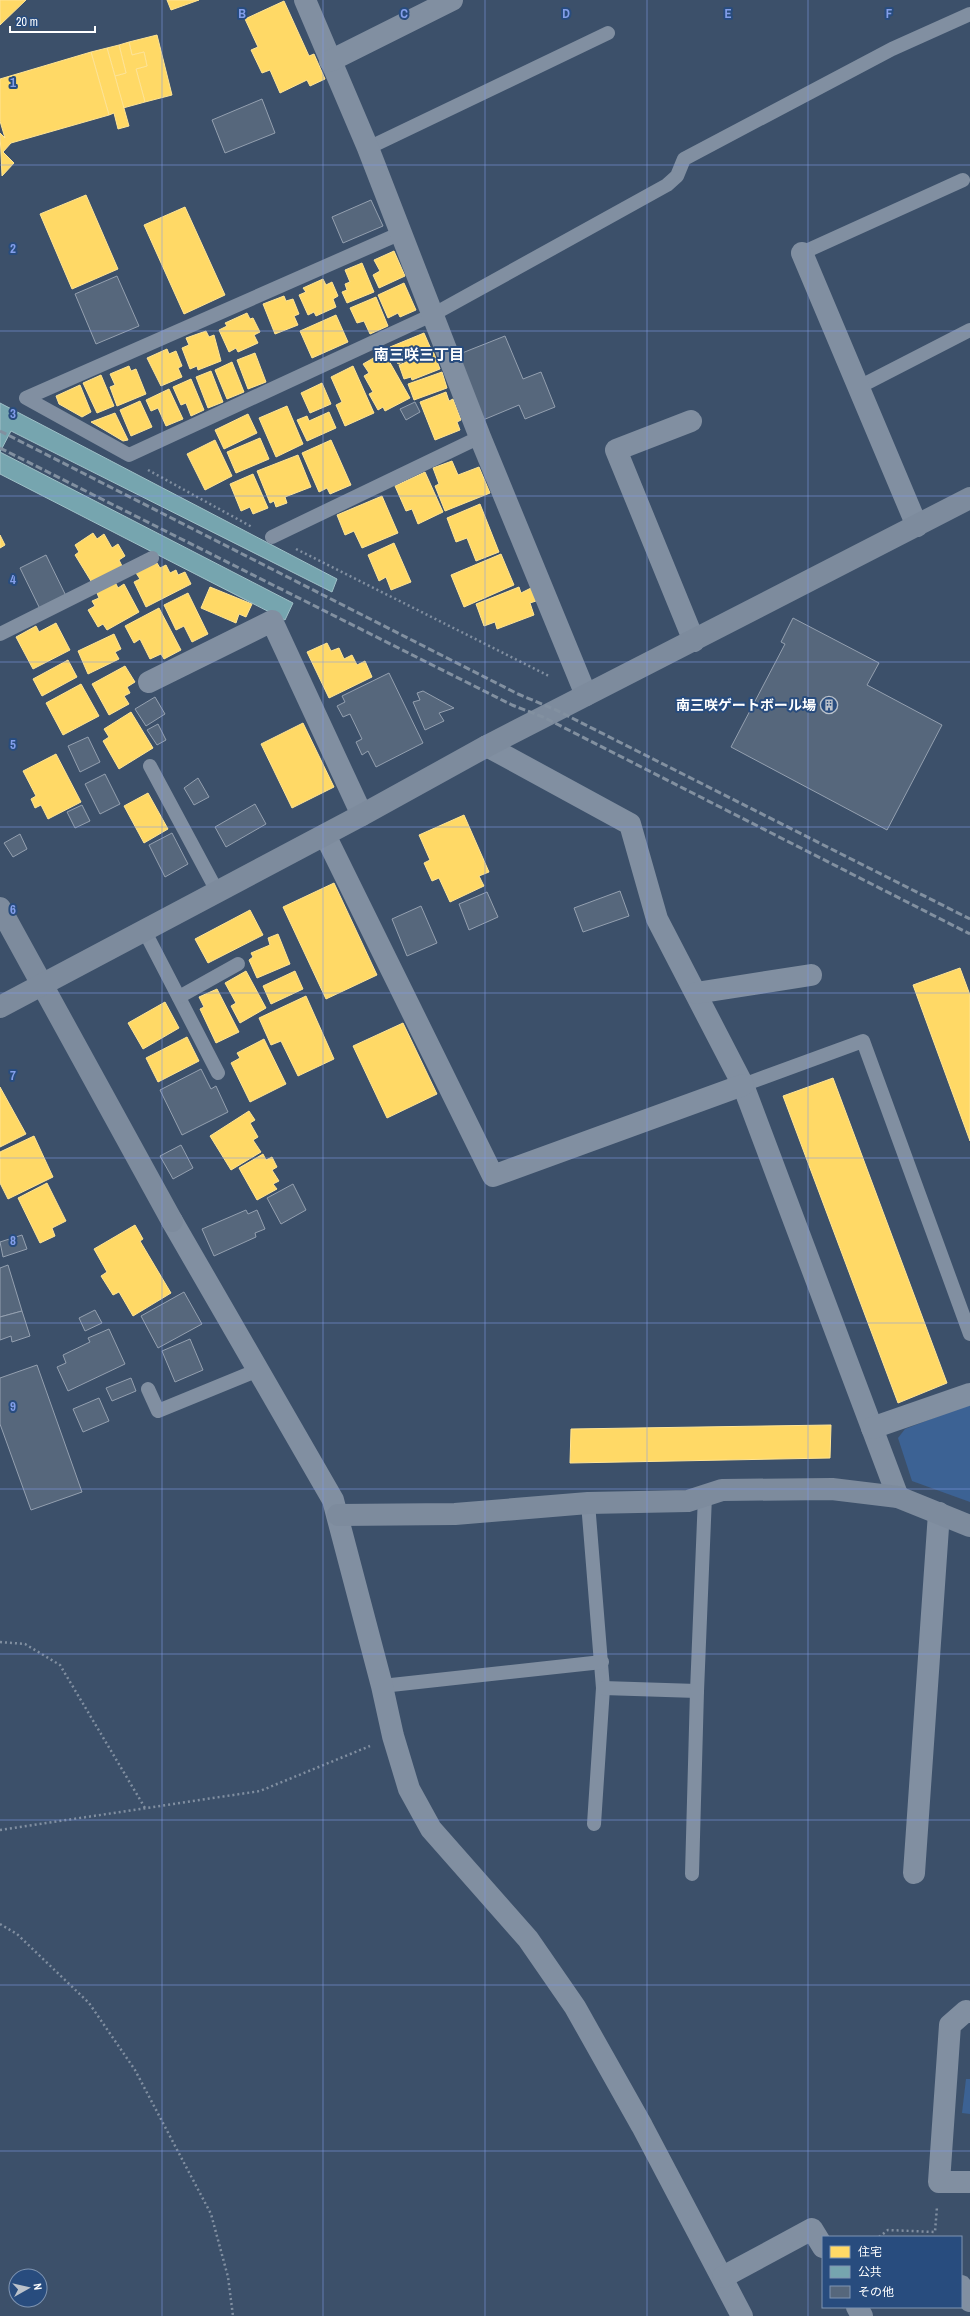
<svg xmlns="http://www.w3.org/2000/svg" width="970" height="2316" viewBox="0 0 970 2316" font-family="'Archivo Narrow','Noto Sans JP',sans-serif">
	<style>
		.green { fill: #3c6294 }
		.homes { fill: #ffd966; stroke: #ffe494 }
		.public { fill: #76a5af; stroke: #9fc0c7 }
		.building { fill: #56677c; stroke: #94a0b0 }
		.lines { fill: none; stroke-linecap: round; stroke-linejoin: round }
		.path { stroke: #818fa1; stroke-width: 2.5; stroke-dasharray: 2 3; stroke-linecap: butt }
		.lane { stroke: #818fa1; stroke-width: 14 }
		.street { stroke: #818fa1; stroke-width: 22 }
		.secondary { stroke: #7d8b9d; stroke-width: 22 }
		.rail { stroke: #8290a0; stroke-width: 3; stroke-dasharray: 7 3; stroke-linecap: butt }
		.grid { fill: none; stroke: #839eea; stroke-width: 1; stroke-opacity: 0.55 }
		.labels { text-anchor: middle; stroke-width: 4; stroke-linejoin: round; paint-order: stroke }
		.poi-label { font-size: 14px; font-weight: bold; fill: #fff; stroke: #284c7e; text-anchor: end }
		.neighbourhood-label { font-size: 15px; font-weight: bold; fill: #fff; stroke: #284c7e }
		.grid-label { font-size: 13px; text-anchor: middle; font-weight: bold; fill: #839eea; stroke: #284c7e; stroke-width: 4; stroke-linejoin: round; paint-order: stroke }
	</style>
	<rect width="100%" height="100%" fill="#3c506a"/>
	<g class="green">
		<polygon points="970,1404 970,1502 912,1481 898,1438 905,1429"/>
		<polygon points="966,2079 970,2079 970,2114 962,2113"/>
	</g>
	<g class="homes">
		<polygon points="0,0 26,0 0,25"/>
		<polygon points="167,0 199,0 171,10"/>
		<polygon points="284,1 309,56 314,54 325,79 310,86 307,80 280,93 270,70 262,73 251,50 258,47 245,19"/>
		<polygon points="157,35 172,95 145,102 136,69 147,66 144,52 132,55 129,42"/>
		<polygon points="129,42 132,55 144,52 147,66 136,69 145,102 123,108 115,76 126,73 119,45"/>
		<polygon points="119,45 126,73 115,76 107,48"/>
		<polygon points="107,48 129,126 118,129 114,113 109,115 91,52"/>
		<polygon points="91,52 109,115 11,143 3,152 14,163 2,176 0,133 5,138 0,121 0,79"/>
		<polygon points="86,195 118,269 72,289 40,214"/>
		<polygon points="185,207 225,295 184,314 144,225"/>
		<polygon points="394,251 405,276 379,288 373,275 380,271 374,260"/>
		<polygon points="362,263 374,292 347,303 342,292 347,290 345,284 350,282 345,270"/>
		<polygon points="323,279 326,285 332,282 338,296 333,299 336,307 316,316 314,312 308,315 299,295 306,292 303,288"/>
		<polygon points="404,283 416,310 400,317 398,313 388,318 378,295"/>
		<polygon points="284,296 286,301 293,299 299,314 294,316 298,325 275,334 263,304"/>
		<polygon points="376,297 388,326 370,334 364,321 357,323 350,308"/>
		<polygon points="247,313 250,319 253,318 260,332 254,335 258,343 238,352 236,348 229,352 219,330 227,326 225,323"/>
		<polygon points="336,315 348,342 312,358 300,331"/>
		<polygon points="206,331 209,337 214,335 221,361 198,370 197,366 190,369 182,348 189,345 186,338"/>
		<polygon points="424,333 431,349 398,364 390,347"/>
		<polygon points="167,349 169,354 176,351 182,366 178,368 182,377 161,386 147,358"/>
		<polygon points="433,351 440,369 412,380 411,377 404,379 399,365"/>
		<polygon points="384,352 410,398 385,411 383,407 378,410 369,394 373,392 364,376 369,373 363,364"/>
		<polygon points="255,353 266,382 248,389 237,360"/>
		<polygon points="232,362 244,392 227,399 215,370"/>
		<polygon points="129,366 131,371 136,369 146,394 117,406 110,387 115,385 110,374"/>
		<polygon points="353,366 374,413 345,426 336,405 342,402 331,377"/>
		<polygon points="211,371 223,402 208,408 196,377"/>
		<polygon points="442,372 447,388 414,400 408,384"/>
		<polygon points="101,375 114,406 97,413 83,383"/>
		<polygon points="191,379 204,410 191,416 186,403 181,405 173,387"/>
		<polygon points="322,383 331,404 310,413 301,393"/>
		<polygon points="80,385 91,412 82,417 59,404 56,396"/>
		<polygon points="169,389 183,419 166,426 158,408 151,411 146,400"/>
		<polygon points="446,392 449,401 453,399 461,420 457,422 460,430 435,440 420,402"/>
		<polygon points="140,401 152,427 131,436 120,410"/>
		<polygon points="287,406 303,444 276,457 259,418"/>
		<polygon points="329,412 336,428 307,441 297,420 307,416 309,421"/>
		<polygon points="115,413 128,440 123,441 91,422"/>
		<polygon points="248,414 257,433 224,449 215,430"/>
		<polygon points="260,438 269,459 236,473 227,452"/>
		<polygon points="215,440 232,476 205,490 187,454"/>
		<polygon points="331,440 351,485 330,494 327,488 319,492 302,453"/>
		<polygon points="298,455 311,487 285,497 287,503 276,507 274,501 270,503 257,471"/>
		<polygon points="452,461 458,475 479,467 490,493 445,511 435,486 439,484 433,468"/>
		<polygon points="425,472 443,512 418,524 412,509 406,511 395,486"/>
		<polygon points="253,474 268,508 253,514 250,507 241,511 230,484"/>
		<polygon points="382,496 398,533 362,548 354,531 345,535 337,515"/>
		<polygon points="480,504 499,552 476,561 467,538 456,542 447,518"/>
		<polygon points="93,533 97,539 104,534 112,548 118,544 125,556 119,560 123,568 94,586 75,555 79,552 75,545"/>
		<polygon points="0,535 5,545 0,548"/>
		<polygon points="394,543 411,582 391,590 386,577 379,581 368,555"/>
		<polygon points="501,554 514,585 464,607 451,575"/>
		<polygon points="157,563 160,568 166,565 170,573 176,570 178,575 185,572 191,584 146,607 134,582 140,579 136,573"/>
		<polygon points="115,582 118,588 124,584 139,612 107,630 103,624 98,627 88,610 95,606 92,601 99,598 97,593"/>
		<polygon points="210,587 252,604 246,617 239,614 236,623 201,608"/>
		<polygon points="519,587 521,593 531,588 536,601 530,603 534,615 497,629 495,622 484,626 476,604"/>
		<polygon points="188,593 208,634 192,642 184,626 176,630 164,605"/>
		<polygon points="159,608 181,650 164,659 161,654 150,659 140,639 134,643 125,626"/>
		<polygon points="56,623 70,650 33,669 16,637 36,626 39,632"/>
		<polygon points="114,634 121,649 115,652 119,659 88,674 78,651"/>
		<polygon points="327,643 331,651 339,648 344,659 352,655 357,665 365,661 372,677 329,698 307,652"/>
		<polygon points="68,660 77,677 42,696 33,679"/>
		<polygon points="125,666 135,682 127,687 130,693 124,696 129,704 109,715 92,684"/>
		<polygon points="81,684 99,716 63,735 46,703"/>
		<polygon points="131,712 153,748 119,769 103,741 109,737 104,729"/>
		<polygon points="303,723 334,787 292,808 261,744"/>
		<polygon points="56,754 81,802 48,819 41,805 35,808 31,799 36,796 23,771"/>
		<polygon points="148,793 168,829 144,843 124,806"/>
		<polygon points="464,815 489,872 479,876 484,886 450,902 439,878 432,881 424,863 430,860 419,835"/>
		<polygon points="334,883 377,975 326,999 283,907"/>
		<polygon points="250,910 263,935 208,963 195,939"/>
		<polygon points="278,934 290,964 257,978 249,960 253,957 251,953 270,945 268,938"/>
		<polygon points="960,968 970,995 970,1141 913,985"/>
		<polygon points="246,971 266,1008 240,1023 231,1006 236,1003 225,983"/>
		<polygon points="295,971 303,989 271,1004 263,986"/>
		<polygon points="217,989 239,1032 216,1043 200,1009 204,1007 199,997"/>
		<polygon points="306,996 334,1059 298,1076 281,1041 271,1045 259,1018"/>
		<polygon points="165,1002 179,1028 143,1049 128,1023"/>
		<polygon points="403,1023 437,1094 387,1118 353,1046"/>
		<polygon points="187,1037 199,1061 158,1082 146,1058"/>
		<polygon points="264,1039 286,1084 250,1102 231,1063 240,1058 237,1053"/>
		<polygon points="833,1078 947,1383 898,1403 783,1096"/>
		<polygon points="0,1087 26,1134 0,1147"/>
		<polygon points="249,1111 255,1120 250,1123 258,1137 253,1140 261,1152 231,1170 210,1136"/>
		<polygon points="34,1136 53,1177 8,1199 0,1183 0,1152"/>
		<polygon points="263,1154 266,1160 272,1157 277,1167 272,1170 279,1181 273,1184 277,1189 257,1200 239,1168"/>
		<polygon points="47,1183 66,1221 52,1228 55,1236 40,1243 18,1198"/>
		<polygon points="135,1225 143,1239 140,1241 171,1293 133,1316 119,1292 113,1295 101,1276 107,1272 94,1249"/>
		<polygon points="831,1425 830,1458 570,1463 571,1429"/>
	</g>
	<polygon class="public" points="0,403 337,579 332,592 11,431 0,452 293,603 285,620 0,474"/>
	<g class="building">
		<polygon points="262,99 275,133 225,153 212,120"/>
		<polygon points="371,200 383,226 343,243 332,217"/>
		<polygon points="117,276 139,326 96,344 75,294"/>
		<polygon points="505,336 523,379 541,372 555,407 525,419 519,405 483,420 457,355"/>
		<polygon points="415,402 420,412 406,420 400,409"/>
		<polygon points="46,555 67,598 41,611 20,568"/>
		<polygon points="793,618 879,663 867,685 942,725 887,830 731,747 785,644 781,642"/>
		<polygon points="389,673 423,743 376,767 368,751 362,755 356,742 362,739 350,714 343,717 337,706 345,702 342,696"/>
		<polygon points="423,691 454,708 439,713 444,721 425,730 413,702 420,700 417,693"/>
		<polygon points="155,697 165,714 146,726 135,709"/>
		<polygon points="158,724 166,740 157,745 147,730"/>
		<polygon points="88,737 100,762 80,772 68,746"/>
		<polygon points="105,774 120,804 100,814 85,784"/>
		<polygon points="198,778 209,797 194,805 184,788"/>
		<polygon points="255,804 266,824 226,847 215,827"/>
		<polygon points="82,805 90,821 75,828 67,812"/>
		<polygon points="172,833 188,864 165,877 149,845"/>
		<polygon points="20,834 27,849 13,857 4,843"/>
		<polygon points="620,891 629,916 583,932 574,908"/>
		<polygon points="487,892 498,917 469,930 459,904"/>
		<polygon points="421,906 437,943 407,956 392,919"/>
		<polygon points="201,1069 211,1089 216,1086 228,1112 182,1135 160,1090"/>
		<polygon points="181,1145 193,1168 173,1179 160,1156"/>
		<polygon points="293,1184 306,1210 281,1224 267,1198"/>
		<polygon points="246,1210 248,1214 257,1210 265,1229 255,1233 256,1237 214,1256 202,1229"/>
		<polygon points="22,1235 27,1249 3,1257 0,1242"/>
		<polygon points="8,1265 22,1311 0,1317 0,1268"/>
		<polygon points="184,1292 202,1324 158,1348 141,1316"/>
		<polygon points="95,1310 102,1323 85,1331 79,1318"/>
		<polygon points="22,1311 30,1336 12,1342 11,1336 0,1340 0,1317"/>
		<polygon points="109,1329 125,1364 68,1391 57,1367 66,1363 63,1355 90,1342 88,1338"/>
		<polygon points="190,1339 203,1370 175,1382 162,1351"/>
		<polygon points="37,1365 82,1492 31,1510 0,1424 0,1378"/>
		<polygon points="131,1378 136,1391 112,1401 106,1388"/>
		<polygon points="99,1398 109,1421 83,1432 73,1409"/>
	</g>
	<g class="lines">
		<g class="path">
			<polyline points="148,470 252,527"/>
			<polyline points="296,549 549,676"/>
			<polyline points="0,1642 25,1644 60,1665 145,1808"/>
			<polyline points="0,1830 260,1791 370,1746"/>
			<polyline points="0,1924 17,1934 89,2003 135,2070 211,2214 228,2277 233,2316"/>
			<polyline points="879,2237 888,2230 935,2232 937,2207"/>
		</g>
		<g class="lane">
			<polyline points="368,148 608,33"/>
			<polyline points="401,233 26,398 129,455 434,314 667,185 677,176 684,159 892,49 970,14"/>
			<polyline points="802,253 963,180"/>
			<polyline points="859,387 970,330"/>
			<polyline points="272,537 480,437"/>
			<polyline points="0,634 152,558"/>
			<polyline points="150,766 217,891"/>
			<polyline points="144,930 218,1073"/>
			<polyline points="179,997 238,964"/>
			<polyline points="743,1085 863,1041 970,1334"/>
			<polyline points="148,1389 158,1411 258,1370"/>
			<polyline points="588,1503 603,1688 594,1824"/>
			<polyline points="382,1686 602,1662"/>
			<polyline points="603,1688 697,1691"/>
			<polyline points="692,1874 697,1691 705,1496"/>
		</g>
		<g class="street">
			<polyline points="305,0 368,148 480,437 586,695"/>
			<polyline points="330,61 452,0"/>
			<polyline points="802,253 917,526"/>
			<polyline points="691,421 616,450 694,641"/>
			<polyline points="149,682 272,621 362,815"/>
			<polyline points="487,746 630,824 657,919 743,1085 898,1497"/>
			<polyline points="325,835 493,1176 743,1085"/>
			<polyline points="696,993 811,975"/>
			<polyline points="172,1221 333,1500 382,1686 393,1736 409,1789 431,1829 528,1939 575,2007 642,2126 742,2316"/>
			<polyline points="872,1428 970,1394"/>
			<polyline points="914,1873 939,1513"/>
			<polyline points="970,2012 966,2011 950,2025 939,2182 970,2182"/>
			<polyline points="723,2277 812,2229 823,2247"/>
			<polyline points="961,2286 970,2301"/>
			<polyline points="857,2307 862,2316"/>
		</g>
		<g class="secondary">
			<polyline points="0,908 172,1221"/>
			<polyline points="0,1007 362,815 487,746 970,498"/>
			<polyline points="338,1515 455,1514 588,1503 688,1501 722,1490 832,1489 898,1497 970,1526"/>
		</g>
		<g class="rail">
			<polyline points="0,431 518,694 556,710 970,919"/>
			<polyline points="0,448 512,705 543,717 970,934"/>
		</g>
	</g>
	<path class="grid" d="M 162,0 L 162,2316M 323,0 L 323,2316M 485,0 L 485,2316M 647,0 L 647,2316M 808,0 L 808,2316M 0,165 L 970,165M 0,331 L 970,331M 0,496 L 970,496M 0,662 L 970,662M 0,827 L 970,827M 0,993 L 970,993M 0,1158 L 970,1158M 0,1323 L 970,1323M 0,1489 L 970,1489M 0,1654 L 970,1654M 0,1820 L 970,1820M 0,1985 L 970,1985M 0,2151 L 970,2151"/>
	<defs>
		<symbol id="building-ring" viewBox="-11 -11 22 22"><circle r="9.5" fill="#284c7e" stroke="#bbc2cb" stroke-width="1.5"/><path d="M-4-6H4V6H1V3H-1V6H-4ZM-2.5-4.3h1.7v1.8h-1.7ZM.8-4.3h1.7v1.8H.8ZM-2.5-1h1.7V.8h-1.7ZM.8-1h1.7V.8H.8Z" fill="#bbc2cb"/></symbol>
	</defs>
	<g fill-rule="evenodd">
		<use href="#building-ring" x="819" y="695" width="20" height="20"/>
	</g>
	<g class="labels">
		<g class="poi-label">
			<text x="816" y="710">南三咲ゲートボール場</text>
		</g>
		<g class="neighbourhood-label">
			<text x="419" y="360">南三咲三丁目</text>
		</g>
	</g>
	<g class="grid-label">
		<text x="242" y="18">B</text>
		<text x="404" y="18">C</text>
		<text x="566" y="18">D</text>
		<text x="728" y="18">E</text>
		<text x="889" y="18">F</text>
		<text x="13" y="87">1</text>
		<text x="13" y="253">2</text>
		<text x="13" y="418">3</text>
		<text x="13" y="584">4</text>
		<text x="13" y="749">5</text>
		<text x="13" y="914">6</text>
		<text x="13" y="1080">7</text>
		<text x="13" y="1245">8</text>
		<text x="13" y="1411">9</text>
	</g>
	<rect x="822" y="2236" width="140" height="72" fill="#284c7e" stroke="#7e94b2"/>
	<rect x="830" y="2246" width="20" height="12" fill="#ffd966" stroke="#7e94b2"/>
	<text x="858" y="2256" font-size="12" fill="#ffffff">住宅</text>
	<rect x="830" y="2266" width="20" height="12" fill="#76a5af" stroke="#7e94b2"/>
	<text x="858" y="2276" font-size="12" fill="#ffffff">公共</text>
	<rect x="830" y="2286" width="20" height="12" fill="#56677c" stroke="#7e94b2"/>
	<text x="858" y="2296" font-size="12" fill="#ffffff">その他</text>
	<g transform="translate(28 2288) rotate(82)"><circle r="19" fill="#284c7e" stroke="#7e94b2"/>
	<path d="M0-3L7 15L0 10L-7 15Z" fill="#bbc2cb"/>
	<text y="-6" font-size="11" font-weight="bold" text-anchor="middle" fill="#ffffff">N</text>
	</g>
	<path d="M10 26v6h85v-6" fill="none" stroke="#ffffff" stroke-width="2"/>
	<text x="16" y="26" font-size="12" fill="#ffffff" stroke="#284c7e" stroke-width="3" paint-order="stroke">20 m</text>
</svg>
